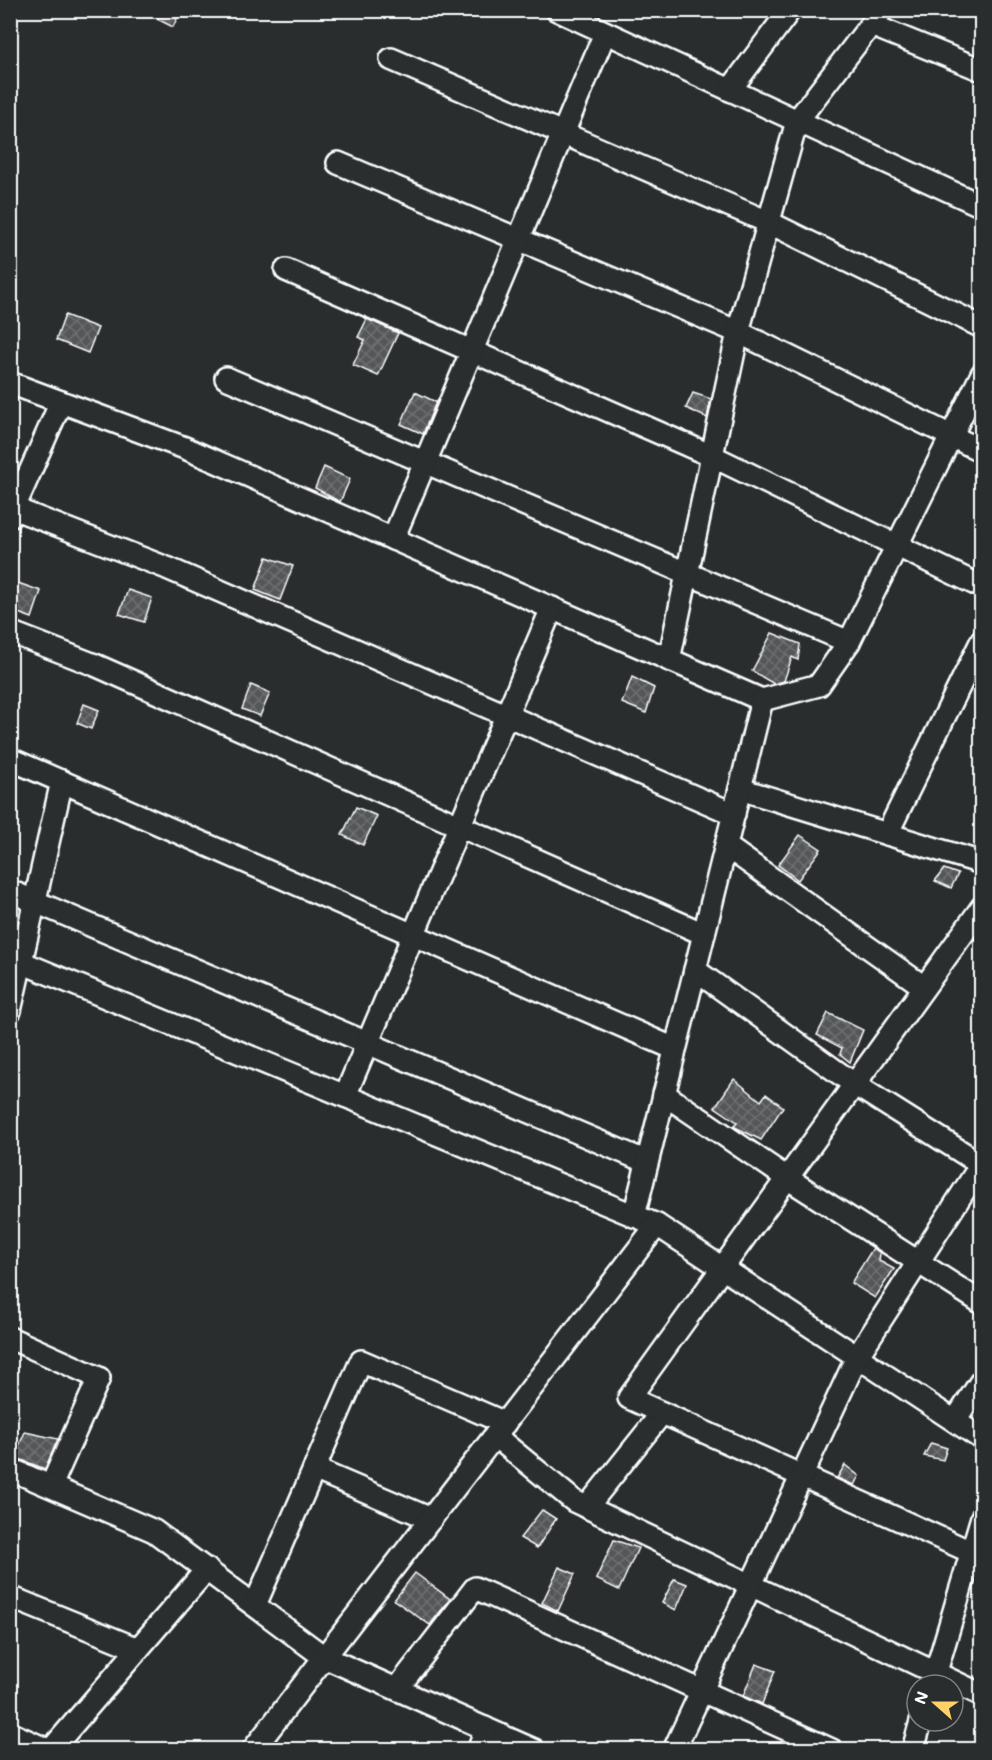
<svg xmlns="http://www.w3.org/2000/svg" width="992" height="1760" viewBox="0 0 992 1760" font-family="Mali,sans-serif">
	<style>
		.building { fill: url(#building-cross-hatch); stroke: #fff; stroke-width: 1.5 }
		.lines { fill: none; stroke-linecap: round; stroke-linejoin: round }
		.minor-casing { stroke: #fff; stroke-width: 26 }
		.minor { stroke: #2a2d2e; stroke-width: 21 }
	</style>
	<defs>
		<pattern id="building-cross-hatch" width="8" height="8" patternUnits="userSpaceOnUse" patternTransform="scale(1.5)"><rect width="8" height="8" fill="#555758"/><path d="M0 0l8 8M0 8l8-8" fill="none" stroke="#6e7071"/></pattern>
	</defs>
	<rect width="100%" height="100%" fill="#2a2d2e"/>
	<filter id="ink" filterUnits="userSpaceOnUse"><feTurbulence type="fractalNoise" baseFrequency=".0167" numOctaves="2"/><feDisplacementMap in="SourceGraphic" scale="12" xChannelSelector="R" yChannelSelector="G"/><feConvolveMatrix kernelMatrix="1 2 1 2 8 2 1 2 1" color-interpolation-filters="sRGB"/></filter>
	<g filter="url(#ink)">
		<g class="building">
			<polygon points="162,10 181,10 173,27 157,19"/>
			<polygon points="65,315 98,328 88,353 56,340"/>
			<polygon points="367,319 398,333 378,376 353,365 365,340 358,337"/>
			<polygon points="415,392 436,402 423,434 401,424"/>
			<polygon points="693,393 711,399 707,418 686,408"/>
			<polygon points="324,467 350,479 340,502 315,488"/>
			<polygon points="267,557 293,566 280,600 255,590"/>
			<polygon points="18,583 41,591 32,618 10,610"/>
			<polygon points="128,590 152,598 144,622 119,614"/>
			<polygon points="772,633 800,644 798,660 792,657 784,681 774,684 752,671"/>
			<polygon points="632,677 654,688 646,713 622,703"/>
			<polygon points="251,685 270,693 260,716 242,709"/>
			<polygon points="84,704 99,710 91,729 77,723"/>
			<polygon points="356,807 377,816 363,845 342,835"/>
			<polygon points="800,835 821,849 798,880 778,865"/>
			<polygon points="944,869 958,874 951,888 935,881"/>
			<polygon points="828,1013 863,1030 850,1062 840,1054 842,1048 817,1035"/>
			<polygon points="734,1079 761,1101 766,1094 783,1107 761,1140 733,1126 737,1122 715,1107"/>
			<polygon points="873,1248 880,1253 879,1261 894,1269 875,1298 851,1283"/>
			<polygon points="25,1432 58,1439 45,1469 14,1457"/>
			<polygon points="931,1443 947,1448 943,1460 924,1456"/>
			<polygon points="845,1465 859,1476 854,1485 837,1478"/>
			<polygon points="542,1510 556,1519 537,1548 520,1538"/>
			<polygon points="614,1540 638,1548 619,1590 596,1579"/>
			<polygon points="559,1567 575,1574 558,1611 542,1603"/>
			<polygon points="415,1573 450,1599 430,1625 394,1600"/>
			<polygon points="674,1579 687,1584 676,1610 662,1603"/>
			<polygon points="756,1664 775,1671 762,1704 743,1696"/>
		</g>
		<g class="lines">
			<defs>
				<g id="minor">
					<polyline points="557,10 982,206"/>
					<polyline points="871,25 982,70"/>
					<polyline points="391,59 768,222 982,327"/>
					<polyline points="730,90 790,10"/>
					<polyline points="338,163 738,332 982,451"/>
					<polyline points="286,270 712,456 982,587"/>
					<polyline points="226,378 849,642"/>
					<polyline points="10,383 185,448 762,700 819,685 849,642 982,374"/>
					<polyline points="10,507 167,568 734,814"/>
					<polyline points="10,517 61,402"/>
					<polyline points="393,539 605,33"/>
					<polyline points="10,632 95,665 704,934"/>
					<polyline points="669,660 738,332 797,121 882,10"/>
					<polyline points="10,759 675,1049"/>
					<polyline points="740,789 982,863"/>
					<polyline points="887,834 982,640"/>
					<polyline points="726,846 924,987"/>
					<polyline points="10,891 647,1162"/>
					<polyline points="21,962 657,1225 982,1439"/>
					<polyline points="695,970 854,1084 982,1165"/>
					<polyline points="10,1011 62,781"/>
					<polyline points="664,1094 787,1178 982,1303"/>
					<polyline points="345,1096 552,608"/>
					<polyline points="634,1216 762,700"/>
					<polyline points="10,1338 99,1378 51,1486"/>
					<polyline points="955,1421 982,1380"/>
					<polyline points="495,1436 574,1501 982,1695"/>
					<polyline points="10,1469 154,1531 324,1657 534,1750"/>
					<polyline points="314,1469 431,1519"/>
					<polyline points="587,1507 662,1413"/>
					<polyline points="971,1552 629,1398 982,907"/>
					<polyline points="10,1597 138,1649"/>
					<polyline points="255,1605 361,1361 505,1423"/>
					<polyline points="932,1685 982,1517"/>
					<polyline points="397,1689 475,1588 832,1750"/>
					<polyline points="10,1733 48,1750"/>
					<polyline points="51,1750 207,1569"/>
					<polyline points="253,1750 657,1225"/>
					<polyline points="479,1750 485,1728"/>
					<polyline points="674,1750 857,1357 982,1163"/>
					<polyline points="913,1750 921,1721"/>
				</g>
			</defs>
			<use href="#minor" class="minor-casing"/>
			<use href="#minor" class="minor"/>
		</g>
	</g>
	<rect width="992" height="1760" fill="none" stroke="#2a2d2e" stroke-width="36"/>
	<rect x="18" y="18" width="956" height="1724" fill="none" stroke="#fff" stroke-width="2" filter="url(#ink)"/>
	<g transform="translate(935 1703) rotate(291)"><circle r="28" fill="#2a2d2e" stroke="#7f8182" stroke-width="1.5"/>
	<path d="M0-4.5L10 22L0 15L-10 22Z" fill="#ffd166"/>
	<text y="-9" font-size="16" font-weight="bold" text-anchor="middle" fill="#ffffff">N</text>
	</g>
</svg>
